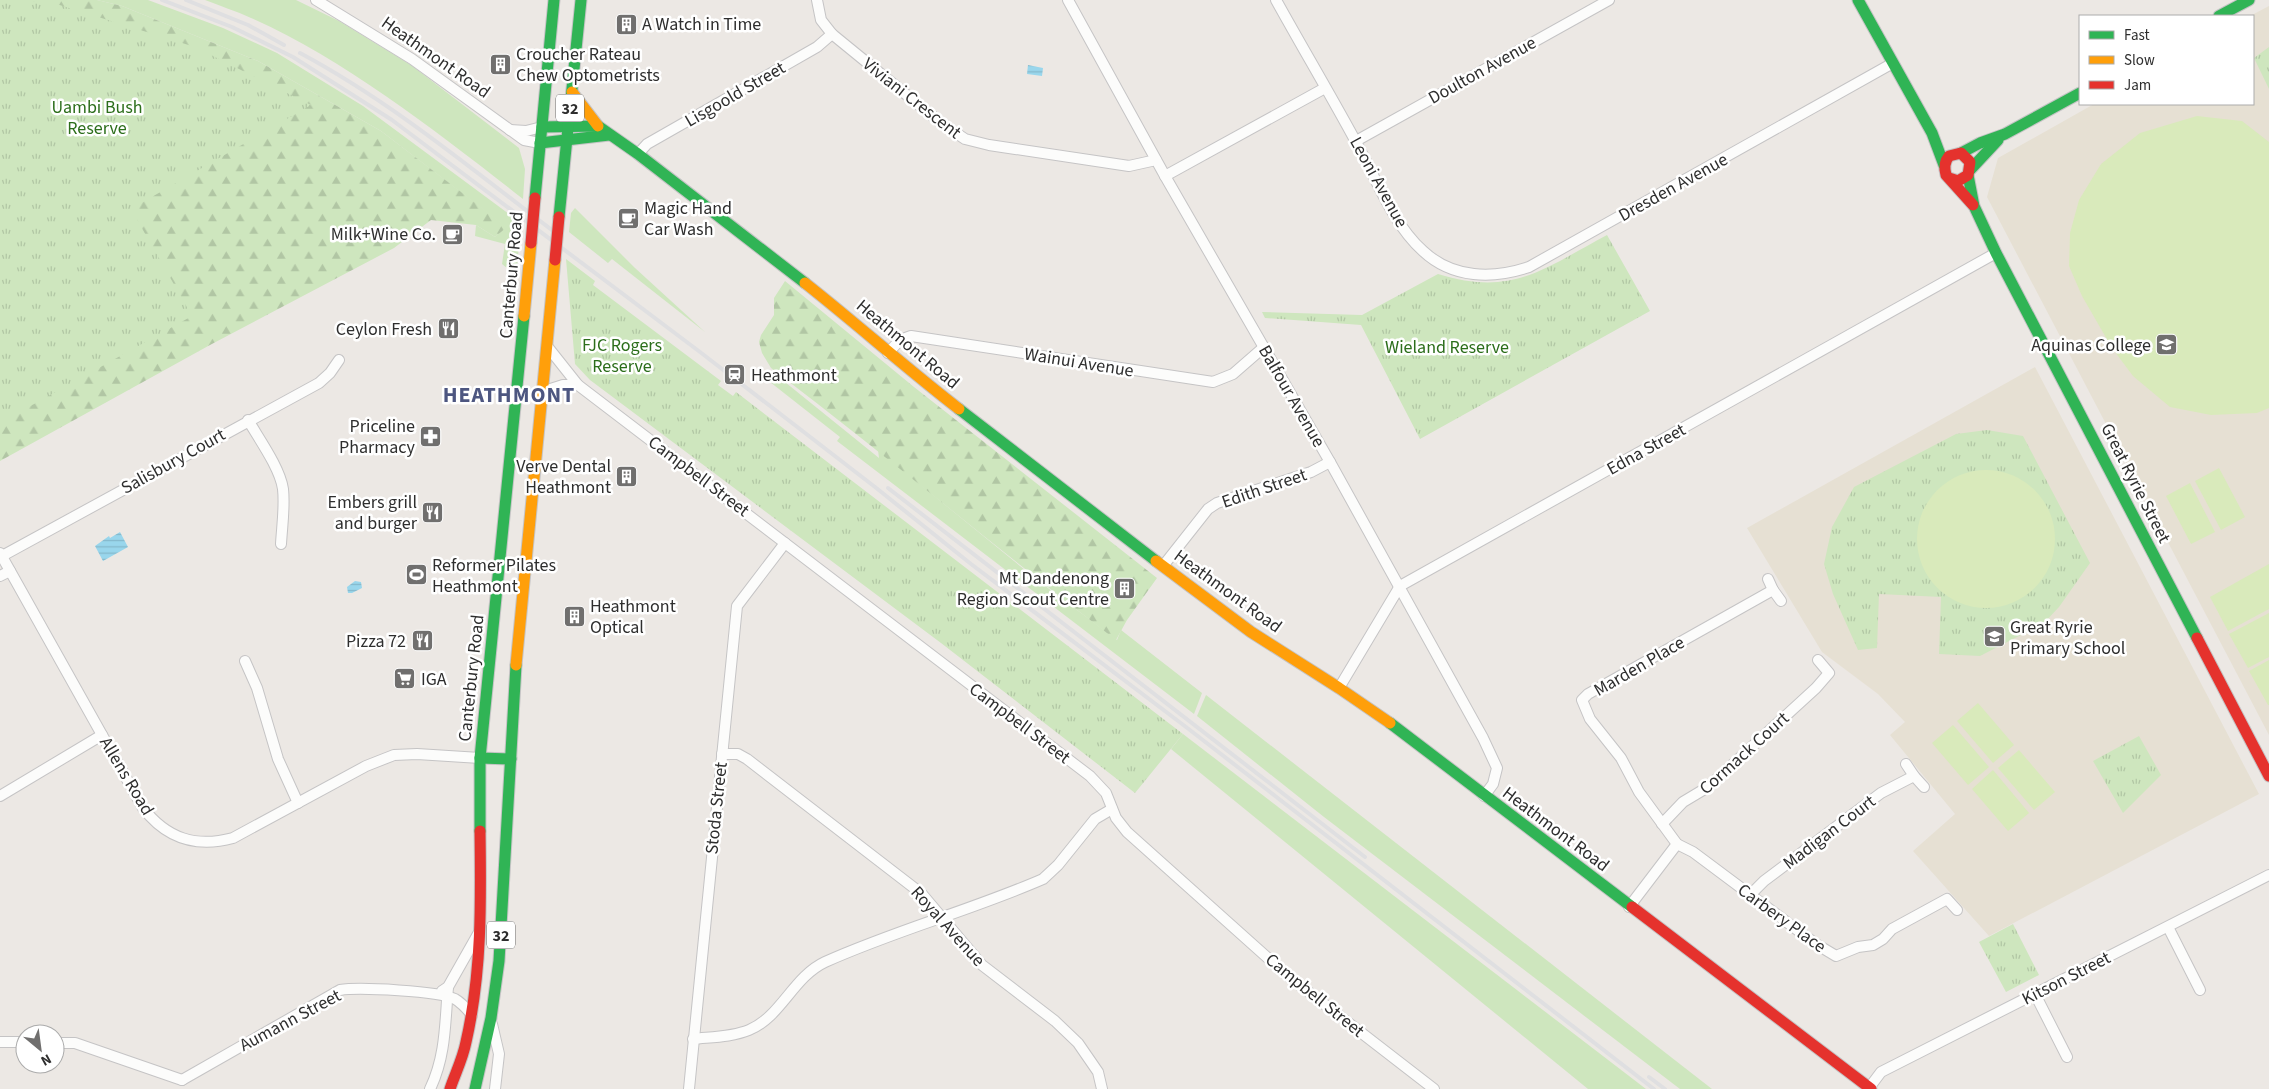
<svg xmlns="http://www.w3.org/2000/svg" width="2269" height="1089" viewBox="0 0 2269 1089" font-family="'Source Sans 3',sans-serif">
	<style>
		.education { fill: #e6e0d3 }
		.grass { fill: #cee6be }
		.forest { fill: url(#forest-firs) }
		.park { fill: url(#park-tufts) }
		.pitch { fill: #d9eabb }
		.water { fill: url(#water-rules) }
		.lines { fill: none; stroke-linecap: round; stroke-linejoin: round }
		.street-casing { stroke: #c5c4c5; stroke-width: 12 }
		.fast-casing { stroke: #c5c4c5; stroke-width: 13 }
		.slow-casing { stroke: #c5c4c5; stroke-width: 13 }
		.jam-casing { stroke: #c5c4c5; stroke-width: 13 }
		.street { stroke: #fcfcfb; stroke-width: 10 }
		.fast { stroke: #30b455; stroke-width: 11 }
		.slow { stroke: #ff9f0a; stroke-width: 11 }
		.jam { stroke: #e5322d; stroke-width: 11 }
		.rail { stroke: #dfdfe1; stroke-width: 4 }
		.jam-bridge-casing { stroke: #c6c5c4; stroke-width: 13; stroke-linecap: butt }
		.jam-bridge { stroke: #e5322d; stroke-width: 11 }
		.labels { text-anchor: middle; stroke-width: 5; stroke-linejoin: round; paint-order: stroke }
		.shield { fill: #fff; stroke: #6d6d6d; stroke-width: 1 }
		.shield-label { font-size: 16px; font-weight: bold; fill: #2e2e2e }
		.poi-label { font-size: 18px; fill: #2e2e2e; stroke: #fff; text-anchor: start }
		.street-label { font-size: 18px; fill: #2e2e2e; stroke: #fff }
		.park-label { font-size: 18px; fill: #2c6e1b; stroke: #fff }
		.district-label { font-size: 22px; font-weight: bold; letter-spacing: 1px; fill: #4d5680; stroke: #fff }
	</style>
	<defs>
		<pattern id="forest-firs" width="22" height="20" patternUnits="userSpaceOnUse" patternTransform="scale(1.25)"><rect width="22" height="20" fill="#cee6be"/><path d="M5 1l3.5 6h-7zM16 11l3.5 6h-7z" fill="#b1c6a4"/></pattern>
		<pattern id="park-tufts" width="24" height="20" patternUnits="userSpaceOnUse" patternTransform="scale(1.25)"><rect width="24" height="20" fill="#cee6be"/><path d="M3 7l-1-3M5 7V3M7 7l1-3M15 17l-1-3M17 17v-4M19 17l1-3" fill="none" stroke="#b1c6a4"/></pattern>
		<pattern id="water-rules" width="6" height="5" patternUnits="userSpaceOnUse" patternTransform="scale(1.25)"><rect width="6" height="5" fill="#99d6ec"/><path d="M0 2.5h6" fill="none" stroke="#84b8cb"/></pattern>
	</defs>
	<rect width="100%" height="100%" fill="#ece8e4"/>
	<g class="education">
		<polygon points="2269,6 2269,735 1987,197 1998,158 2094,104 2253,104 2253,16 2250,16"/>
		<polygon points="2035,367 2259,794 1989,936 1913,851 1955,814 1890,735 1905,722 1878,694 1822,652 1747,528"/>
	</g>
	<g class="grass">
		<polygon points="97,0 148,0 223,28 277,53 363,106 521,223 517,267 508,269 502,264 505,244 475,236 476,225 495,237 506,227 381,131 258,61 122,6"/>
		<path d="M 205,0 L 296,0 L 339,21 L 411,65 L 519,148 L 525,169 L 523,199 C 441,135 346,60 251,18 C 236,11 220,6 205,0 Z"/>
		<polygon points="575,208 635,268 705,332 612,259 608,263 569,232 571,213"/>
		<polygon points="775,374 879,458 878,450 1036,579 1117,640 1121,630 1202,693 1194,714 837,441 840,437 770,382"/>
		<polygon points="1206,695 1712,1089 1680,1089 1324,817 1197,716"/>
		<polygon points="1183,734 1646,1089 1588,1089 1171,749"/>
	</g>
	<g class="forest">
		<polygon points="0,0 97,0 122,6 258,61 381,131 507,227 495,237 476,225 431,220 394,248 210,345 0,461"/>
		<path d="M 785,281 L 914,387 L 1157,578 L 1127,620 L 1116,640 C 1000,551 888,457 771,368 L 762,353 L 759,342 L 761,335 L 774,315 L 774,298 Z"/>
	</g>
	<g class="park">
		<polygon points="0,0 50,2 195,47 311,105 131,209 192,316 0,423"/>
		<polygon points="2269,47 2269,89 2254,58"/>
		<path d="M 1607,235 L 1650,311 L 1420,439 L 1361,325 L 1265,318 L 1262,312 L 1362,315 L 1438,274 C 1513,297 1543,269 1607,235 Z"/>
		<polygon points="566,259 595,281 593,285 721,381 718,385 733,396 736,392 1183,734 1135,793 941,643 590,380 575,364"/>
		<polygon points="1987,430 2023,436 2090,563 2059,607 2044,623 1980,656 1939,654 1941,597 1879,594 1877,648 1858,650 1833,594 1824,564 1832,527 1854,487 1956,434"/>
		<polygon points="2139,736 2161,775 2123,813 2093,761"/>
		<polygon points="2013,924 2039,975 2006,992 1979,942"/>
	</g>
	<g class="pitch">
		<polygon points="2197,116 2242,121 2269,142 2269,408 2257,413 2211,415 2170,407 2133,376 2112,348 2082,296 2069,266 2070,233 2079,200 2101,164 2140,133"/>
		<polygon points="2219,468 2245,517 2221,530 2195,481"/>
		<circle cx="1986" cy="539" r="69"/>
		<polygon points="2190,483 2215,532 2191,544 2166,496"/>
		<polygon points="2269,564 2269,609 2228,631 2210,597"/>
		<polygon points="2269,613 2269,657 2248,668 2229,634"/>
		<polygon points="2269,660 2269,705 2268,705 2249,671"/>
		<polygon points="1978,703 2014,745 1993,763 1957,721"/>
		<polygon points="1953,725 1989,767 1968,785 1932,743"/>
		<polygon points="2019,750 2055,792 2034,810 1998,768"/>
		<polygon points="1993,770 2029,813 2008,831 1972,789"/>
	</g>
	<g class="water">
		<polygon points="1028,65 1043,68 1042,76 1027,74"/>
		<polygon points="120,532 128,547 103,561 95,546 109,536 110,538"/>
		<polygon points="355,581 361,582 362,588 352,593 348,593 347,587"/>
	</g>
	<g class="lines">
		<defs>
			<g id="street">
				<polyline points="316,0 412,59 524,140 540,143"/>
				<polyline points="817,0 821,20 832,34 941,123 965,139 989,145 1129,166 1156,160"/>
				<polyline points="1068,0 1165,176 1330,462 1483,738 1497,768 1493,784 1484,796"/>
				<path d="M 1276,0 C 1302,47 1330,94 1356,142 C 1376,178 1392,223 1423,251 C 1453,279 1493,279 1529,267 L 1893,63"/>
				<polyline points="510,130 526,131 542,127"/>
				<polyline points="1356,141 1609,0"/>
				<polyline points="638,154 647,144 817,47 832,34"/>
				<polyline points="1165,176 1325,88"/>
				<polyline points="547,346 578,385 1090,776 1106,793 1116,818 1127,832 1288,976 1434,1089"/>
				<polyline points="888,353 900,340 911,336 1213,382 1233,374 1264,347"/>
				<polyline points="541,392 563,385 578,385"/>
				<path d="M 248,420 C 259,439 280,468 283,489 C 285,507 282,526 281,544"/>
				<path d="M 0,553 L 143,808 C 167,839 196,848 233,838 L 366,766 L 394,755 L 417,754 L 480,758"/>
				<polyline points="2,556 319,383 330,373 339,360"/>
				<polyline points="1163,566 1208,509 1217,503 1311,472 1330,462"/>
				<polyline points="0,576 10,571"/>
				<polyline points="1768,579 1773,590"/>
				<polyline points="245,661 257,688 278,759 298,803"/>
				<polyline points="1339,688 1400,586 1996,253"/>
				<polyline points="722,754 738,754 747,759 922,894 982,965 1055,1021 1078,1043 1098,1072 1102,1089"/>
				<polyline points="1906,764 1914,776"/>
				<polyline points="0,796 102,735"/>
				<polyline points="1662,824 1683,802 1708,787 1816,688 1829,673 1818,660"/>
				<polyline points="1677,844 1639,792 1621,758 1590,719 1582,700 1588,694 1773,590 1781,601"/>
				<polyline points="1750,895 1764,881 1881,793 1914,776 1924,787"/>
				<polyline points="1629,907 1677,844 1693,852 1816,944 1836,956 1858,947 1873,945 1883,939 1892,929 1947,899 1957,910"/>
				<polyline points="2168,927 2200,990"/>
				<polyline points="442,991 448,987 478,934"/>
				<polyline points="2035,994 2067,1057"/>
				<polyline points="492,1024 499,1054 495,1089"/>
				<path d="M 693,1039 C 711,1037 732,1037 749,1030 C 781,1017 793,977 825,962 C 896,930 972,910 1043,879 L 1058,865 L 1095,819 L 1112,809"/>
				<polyline points="0,1042 25,1042"/>
				<polyline points="55,1043 75,1043 182,1080"/>
				<path d="M 182,1080 L 340,990 C 359,987 439,991 455,999 C 462,1003 467,1009 472,1015"/>
				<polyline points="1869,1088 1881,1072 2269,875"/>
				<path d="M 430,1089 C 446,1056 445,1022 448,987"/>
				<polyline points="689,1089 737,606 785,543"/>
			</g>
			<g id="fast">
				<polyline points="1858,0 1932,133 1944,165"/>
				<polyline points="2219,16 2249,0"/>
				<polyline points="542,127 598,126 638,154 805,283"/>
				<polyline points="540,143 609,135"/>
				<polyline points="1961,153 1980,143 2005,134 2080,93"/>
				<polyline points="1970,170 1998,140"/>
				<polyline points="1968,175 1974,206 1996,253 2197,638"/>
				<polyline points="535,198 554,0"/>
				<polyline points="559,217 581,0"/>
				<polyline points="959,409 1156,561"/>
				<polyline points="1390,723 1632,907"/>
				<polyline points="480,758 511,759"/>
				<polyline points="480,831 480,758 524,316"/>
				<polyline points="475,1089 491,1018 499,961 516,665"/>
			</g>
			<g id="slow">
				<polyline points="572,92 598,126"/>
				<path d="M 805,283 C 857,324 906,368 959,409"/>
				<polyline points="524,316 531,243"/>
				<polyline points="1156,561 1251,632 1339,688 1390,723"/>
				<polyline points="516,665 555,260"/>
			</g>
			<g id="jam">
				<path d="M 1949,178 L 1958,181 L 1968,175 L 1970,162 L 1961,153 L 1949,156 C 1944,162 1944,168 1946,175 L 1973,205"/>
				<polyline points="2197,638 2269,776"/>
				<polyline points="1632,907 1871,1089"/>
				<path d="M 450,1089 C 455,1074 463,1058 466,1042 C 482,972 481,902 480,831"/>
			</g>
		</defs>
		<use href="#street" class="street-casing"/>
		<use href="#fast" class="fast-casing"/>
		<use href="#slow" class="slow-casing"/>
		<use href="#jam" class="jam-casing"/>
		<use href="#street" class="street"/>
		<use href="#fast" class="fast"/>
		<use href="#slow" class="slow"/>
		<use href="#jam" class="jam"/>
		<g class="rail">
			<polyline points="162,0 232,27 293,57 392,120 700,352 875,487 971,564 1186,727 1654,1089"/>
			<polyline points="186,0 248,25 284,45"/>
			<path d="M 300,53 C 392,102 474,171 557,234"/>
			<polyline points="888,488 1365,857"/>
			<polyline points="1649,1077 1665,1089"/>
		</g>
		<defs>
			<g id="jam-bridge">
				<polyline points="531,243 535,198"/>
				<polyline points="555,260 559,217"/>
			</g>
		</defs>
		<use href="#jam-bridge" class="jam-bridge-casing"/>
		<use href="#jam-bridge" class="jam-bridge"/>
	</g>
	<defs>
		<symbol id="building-square" viewBox="-11 -11 22 22"><rect x="-9" y="-9" width="18" height="18" rx="4" fill="#706f6e" stroke="#fff"/><path d="M-4-6H4V6H1V3H-1V6H-4ZM-2.5-4.3h1.7v1.8h-1.7ZM.8-4.3h1.7v1.8H.8ZM-2.5-1h1.7V.8h-1.7ZM.8-1h1.7V.8H.8Z" fill="#fff"/></symbol>
		<symbol id="cafe-square" viewBox="-11 -11 22 22"><rect x="-9" y="-9" width="18" height="18" rx="4" fill="#706f6e" stroke="#fff"/><path d="M-5.5-4.5H6V0H3Q3 3.5 0 3.5H-2.5Q-5.5 3.5-5.5 0ZM3-3.2v2h1.7v-2ZM-6 4.5H4V6H-6Z" fill="#fff"/></symbol>
		<symbol id="restaurant-square" viewBox="-11 -11 22 22"><rect x="-9" y="-9" width="18" height="18" rx="4" fill="#706f6e" stroke="#fff"/><path d="M-5-6h1v4h1v-4h1v4h1v-4h1v5L-1.5 .5V6h-2V.5L-5-1ZM5-6V6H3V1.5H1.5Q1.5-4 5-6Z" fill="#fff"/></symbol>
		<symbol id="school-square" viewBox="-11 -11 22 22"><rect x="-9" y="-9" width="18" height="18" rx="4" fill="#706f6e" stroke="#fff"/><path d="M0-5L7-2L0 1L-7-2ZM-4 1L0 2.5L4 1V4Q0 6-4 4Z" fill="#fff"/></symbol>
		<symbol id="station-square" viewBox="-11 -11 22 22"><rect x="-9" y="-9" width="18" height="18" rx="4" fill="#706f6e" stroke="#fff"/><path d="M-3-6H3Q5-6 5-4V2Q5 4 3 4L4.5 6H3L1.5 4h-3L-3 6H-4.5L-3 4Q-5 4-5 2V-4Q-5-6-3-6ZM-3.5-4v3h7v-3ZM-3.5 1v1.5H-2V1ZM2 1v1.5H3.5V1Z" fill="#fff"/></symbol>
		<symbol id="pharmacy-square" viewBox="-11 -11 22 22"><rect x="-9" y="-9" width="18" height="18" rx="4" fill="#706f6e" stroke="#fff"/><path d="M-2-6h4v4h4v4h-4v4h-4v-4h-4v-4h4Z" fill="#fff"/></symbol>
		<symbol id="stadium-square" viewBox="-11 -11 22 22"><rect x="-9" y="-9" width="18" height="18" rx="4" fill="#706f6e" stroke="#fff"/><path d="M0-5a6.5 5 0 1 0 0 10a6.5 5 0 1 0 0-10ZM-3.5-1.8h7v3.6h-7Z" fill="#fff"/></symbol>
		<symbol id="supermarket-square" viewBox="-11 -11 22 22"><rect x="-9" y="-9" width="18" height="18" rx="4" fill="#706f6e" stroke="#fff"/><path d="M-6-5.5h2.5l.6 2H6L4.5 2H-2.5L-4.4-4H-6ZM-1.5 3.2a1.3 1.3 0 1 0 .1 0ZM3 3.2a1.3 1.3 0 1 0 .1 0Z" fill="#fff"/></symbol>
	</defs>
	<g fill-rule="evenodd">
		<use href="#building-square" x="614" y="12" width="25" height="25"/>
		<use href="#building-square" x="488" y="52" width="25" height="25"/>
		<use href="#cafe-square" x="616" y="206" width="25" height="25"/>
		<use href="#cafe-square" x="440" y="222" width="25" height="25"/>
		<use href="#restaurant-square" x="436" y="316" width="25" height="25"/>
		<use href="#school-square" x="2154" y="332" width="25" height="25"/>
		<use href="#station-square" x="722" y="362" width="25" height="25"/>
		<use href="#pharmacy-square" x="418" y="424" width="25" height="25"/>
		<use href="#building-square" x="614" y="464" width="25" height="25"/>
		<use href="#restaurant-square" x="420" y="500" width="25" height="25"/>
		<use href="#stadium-square" x="404" y="562" width="25" height="25"/>
		<use href="#building-square" x="1112" y="576" width="25" height="25"/>
		<use href="#building-square" x="562" y="604" width="25" height="25"/>
		<use href="#school-square" x="1982" y="624" width="25" height="25"/>
		<use href="#restaurant-square" x="410" y="628" width="25" height="25"/>
		<use href="#supermarket-square" x="392" y="666" width="25" height="25"/>
	</g>
	<g class="labels">
		<g class="shield">
			<rect x="556" y="94.5" width="28" height="27" rx="4"/>
			<rect x="487" y="921.5" width="28" height="27" rx="4"/>
		</g>
		<g class="shield-label">
			<text x="570" y="114">32</text>
			<text x="501" y="941">32</text>
		</g>
		<g class="poi-label">
			<text x="642" y="30">A Watch in Time</text>
			<text x="516" y="60">Croucher Rateau<tspan x="516" dy="21">Chew Optometrists</tspan></text>
			<text x="644" y="214">Magic Hand<tspan x="644" dy="21">Car Wash</tspan></text>
			<text x="436" y="240" text-anchor="end">Milk+Wine Co.</text>
			<text x="432" y="335" text-anchor="end">Ceylon Fresh</text>
			<text x="2151" y="351" text-anchor="end">Aquinas College</text>
			<text x="751" y="381">Heathmont</text>
			<text x="415" y="432" text-anchor="end">Priceline<tspan x="415" dy="21">Pharmacy</tspan></text>
			<text x="611" y="472" text-anchor="end">Verve Dental<tspan x="611" dy="21">Heathmont</tspan></text>
			<text x="417" y="508" text-anchor="end">Embers grill<tspan x="417" dy="21">and burger</tspan></text>
			<text x="432" y="571">Reformer Pilates<tspan x="432" dy="21">Heathmont</tspan></text>
			<text x="1109" y="584" text-anchor="end">Mt Dandenong<tspan x="1109" dy="21">Region Scout Centre</tspan></text>
			<text x="590" y="612">Heathmont<tspan x="590" dy="21">Optical</tspan></text>
			<text x="2010" y="633">Great Ryrie<tspan x="2010" dy="21">Primary School</tspan></text>
			<text x="406" y="647" text-anchor="end">Pizza 72</text>
			<text x="421" y="685">IGA</text>
		</g>
		<g class="street-label">
			<text transform="translate(436 57) rotate(35)" y="6">Heathmont Road</text>
			<text transform="translate(1482 70) rotate(-29)" y="6">Doulton Avenue</text>
			<text transform="translate(735 94) rotate(-30)" y="6">Lisgoold Street</text>
			<text transform="translate(912 98) rotate(38)" y="6">Viviani Crescent</text>
			<text transform="translate(1379 182) rotate(61)" y="6">Leoni Avenue</text>
			<text transform="translate(1673 187) rotate(-29)" y="6">Dresden Avenue</text>
			<text transform="translate(511 275) rotate(-85)" y="6">Canterbury Road</text>
			<text transform="translate(908 344) rotate(40)" y="6">Heathmont Road</text>
			<text transform="translate(1079 362) rotate(9)" y="6">Wainui Avenue</text>
			<text transform="translate(1292 396) rotate(60)" y="6">Balfour Avenue</text>
			<text transform="translate(1646 449) rotate(-29)" y="6">Edna Street</text>
			<text transform="translate(173 461) rotate(-29)" y="6">Salisbury Court</text>
			<text transform="translate(699 476) rotate(37)" y="6">Campbell Street</text>
			<text transform="translate(2136 483) rotate(63)" y="6">Great Ryrie Street</text>
			<text transform="translate(1264 488) rotate(-19)" y="6">Edith Street</text>
			<text transform="translate(1228 591) rotate(36)" y="6">Heathmont Road</text>
			<text transform="translate(1639 666) rotate(-30)" y="6">Marden Place</text>
			<text transform="translate(471 678) rotate(-84)" y="6">Canterbury Road</text>
			<text transform="translate(1020 723) rotate(37)" y="6">Campbell Street</text>
			<text transform="translate(1744 753) rotate(-42)" y="6">Cormack Court</text>
			<text transform="translate(127 776) rotate(59)" y="6">Allens Road</text>
			<text transform="translate(716 808) rotate(-84)" y="6">Stoda Street</text>
			<text transform="translate(1556 829) rotate(37)" y="6">Heathmont Road</text>
			<text transform="translate(1829 832) rotate(-37)" y="6">Madigan Court</text>
			<text transform="translate(1782 918) rotate(36)" y="6">Carbery Place</text>
			<text transform="translate(948 926) rotate(48)" y="6">Royal Avenue</text>
			<text transform="translate(2066 978) rotate(-27)" y="6">Kitson Street</text>
			<text transform="translate(1315 995) rotate(39)" y="6">Campbell Street</text>
			<text transform="translate(290 1020) rotate(-28)" y="6">Aumann Street</text>
		</g>
		<g class="park-label">
			<text x="97" y="113">Uambi Bush<tspan x="97" dy="21">Reserve</tspan></text>
			<text x="622" y="351">FJC Rogers<tspan x="622" dy="21">Reserve</tspan></text>
			<text x="1447" y="353">Wieland Reserve</text>
		</g>
		<g class="district-label">
			<text x="509" y="402">HEATHMONT</text>
		</g>
	</g>
	<rect x="2079" y="15" width="175" height="90" fill="#ffffff" stroke="#ababab"/>
	<rect x="2089" y="31" width="25" height="8" fill="#30b455" stroke="#ababab"/>
	<text x="2124" y="40" font-size="15" fill="#2e2e2e">Fast</text>
	<rect x="2089" y="56" width="25" height="8" fill="#ff9f0a" stroke="#ababab"/>
	<text x="2124" y="65" font-size="15" fill="#2e2e2e">Slow</text>
	<rect x="2089" y="81" width="25" height="8" fill="#e5322d" stroke="#ababab"/>
	<text x="2124" y="90" font-size="15" fill="#2e2e2e">Jam</text>
	<g transform="translate(40 1049) rotate(151)"><circle r="24" fill="#ffffff" stroke="#ababab"/>
	<path d="M0-4L9 19L0 12L-9 19Z" fill="#706f6e"/>
	<text y="-8" font-size="14" font-weight="bold" text-anchor="middle" fill="#2e2e2e">N</text>
	</g>
</svg>
